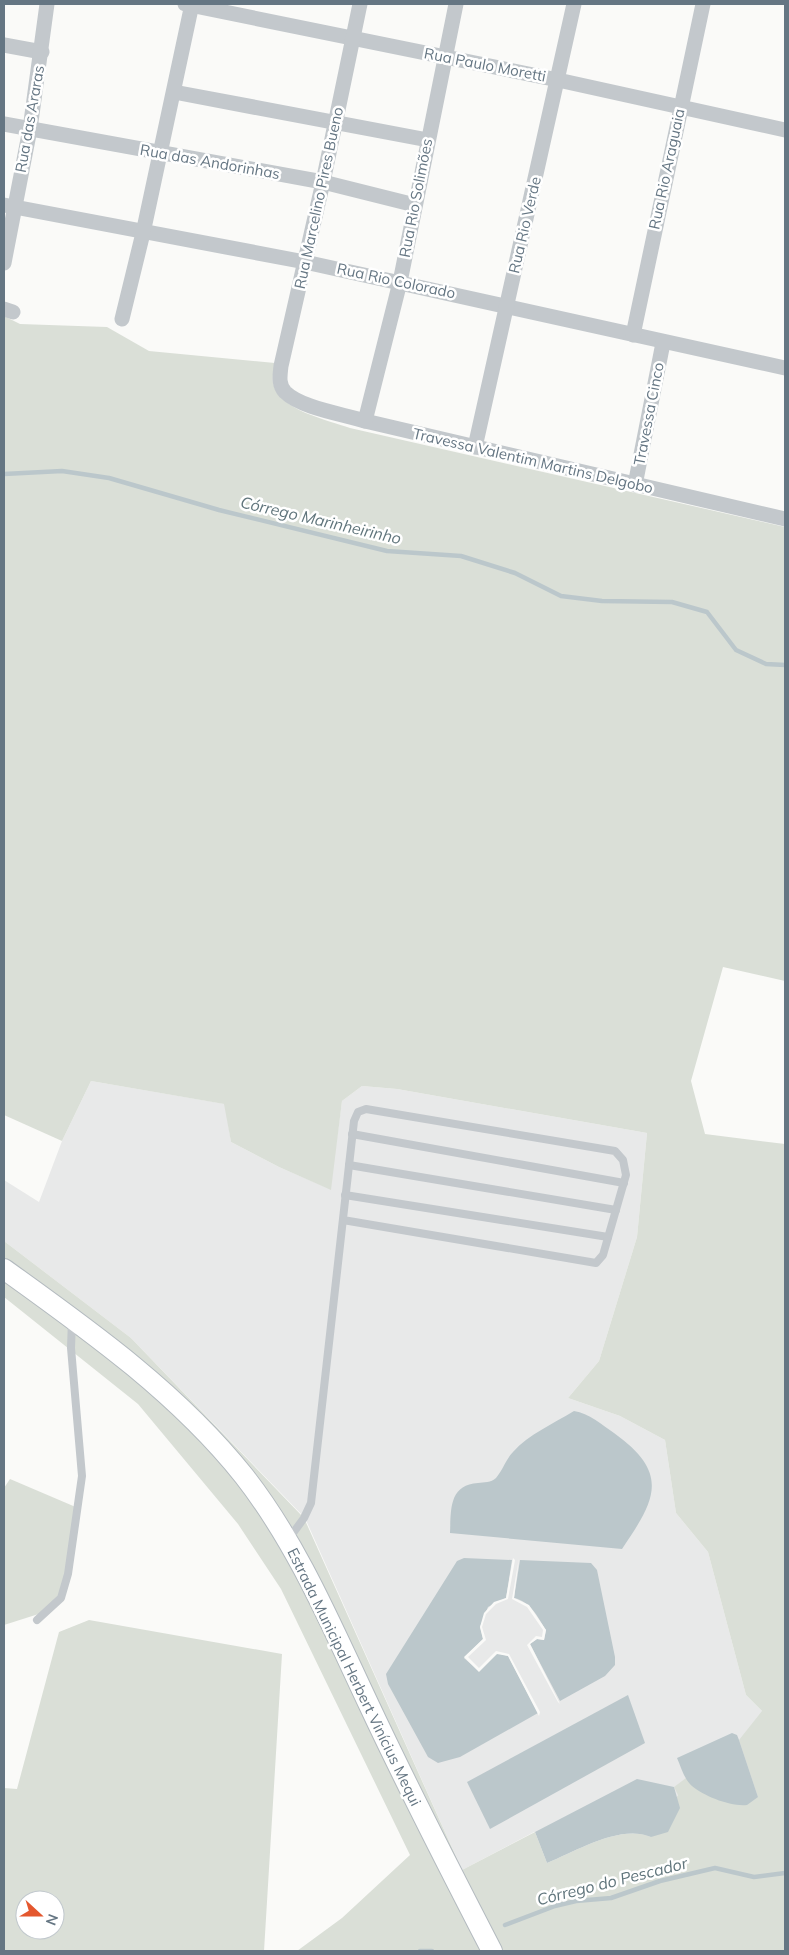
<svg xmlns="http://www.w3.org/2000/svg" width="789" height="1955" viewBox="0 0 789 1955" font-family="Mulish,sans-serif">
	<style>
		.built { fill: #e8e9e9 }
		.green { fill: #dadfd7; fill-rule: evenodd }
		.water { fill: #bbc7cb }
		.pier { fill: #fafaf8 }
		.lines { fill: none; stroke-linecap: round; stroke-linejoin: round }
		.stream { stroke: #bbc7cb; stroke-width: 4.5 }
		.secondary-casing { stroke: #b3babf; stroke-width: 22 }
		.lane { stroke: #c3c8cc; stroke-width: 8 }
		.street { stroke: #c3c8cc; stroke-width: 15 }
		.secondary { stroke: #fff; stroke-width: 20 }
		.labels { text-anchor: middle; stroke-width: 5; stroke-linejoin: round; paint-order: stroke }
		.street-label { font-size: 15px; fill: #657683; stroke: #fff }
		.water-label { font-size: 16px; font-style: italic; fill: #60757c; stroke: #fff }
	</style>
	<rect width="100%" height="100%" fill="#fafaf8"/>
	<polygon class="built" points="91,1081 225,1104 231,1142 279,1167 330,1189 342,1101 362,1086 397,1089 647,1133 637,1237 599,1361 568,1398 620,1416 665,1440 676,1513 708,1552 746,1695 762,1711 758,1797 704,1792 692,1787 678,1795 651,1837 633,1833 534,1832 462,1870 305,1518 131,1338 4,1241 4,1180 39,1202 62,1141"/>
	<g class="green">
		<path d="M 4,316 L 20,324 L 107,327 L 149,351 L 275,363 C 274,369 272,377 273,383 C 278,410 328,420 350,428 L 785,527 L 785,981 L 723,967 L 691,1081 L 705,1134 L 785,1144 L 785,1951 L 498,1951 L 248,1473 L 4,1263 L 4,1241 L 131,1338 L 304,1518 L 462,1870 L 535,1832 L 547,1863 C 577,1851 620,1824 651,1837 L 678,1795 L 674,1787 L 686,1778 C 702,1798 734,1795 758,1797 L 739,1740 L 762,1711 L 746,1695 L 708,1552 L 676,1513 L 665,1440 L 620,1416 L 568,1398 L 599,1361 L 637,1237 L 647,1133 L 397,1089 L 362,1086 L 342,1101 L 331,1190 L 279,1167 L 231,1142 L 224,1104 L 91,1081 L 62,1141 L 4,1115 Z"/>
		<polygon points="4,1276 173,1407 212,1448 284,1545 487,1951 297,1951 342,1918 410,1855 281,1589 238,1524 138,1404 4,1297"/>
		<polygon points="10,1479 78,1508 61,1598 48,1611 4,1625 4,1488"/>
		<path d="M 89,1620 L 282,1654 L 264,1951 L 4,1951 L 4,1788 L 17,1789 L 59,1632 ZM 25,1900 L 55,1900 L 55,1930 L 25,1930 Z"/>
	</g>
	<g class="water">
		<path d="M 574,1411 C 589,1413 602,1425 614,1433 C 671,1474 655,1500 622,1549 L 450,1533 C 451,1509 449,1485 478,1483 C 484,1482 491,1483 496,1478 C 503,1470 506,1459 513,1452 C 529,1434 553,1424 574,1411 Z"/>
		<polygon points="464,1558 512,1560 506,1598 488,1607 480,1627 483,1639 464,1658 479,1671 497,1653 508,1656 538,1713 460,1757 438,1763 428,1757 388,1684 386,1674 457,1561"/>
		<path d="M 520,1560 L 591,1563 L 597,1570 L 615,1657 L 615,1665 L 605,1676 L 560,1701 L 530,1644 L 537,1639 L 544,1640 L 546,1630 C 537,1616 531,1602 514,1598 Z"/>
		<polygon points="628,1695 645,1743 490,1829 467,1782"/>
		<path d="M 732,1733 L 737,1735 L 739,1740 L 758,1797 L 747,1805 C 731,1807 704,1796 692,1786 C 684,1779 681,1767 677,1758 Z"/>
		<path d="M 637,1779 L 674,1787 L 680,1808 L 668,1832 L 651,1837 C 620,1824 577,1851 547,1863 L 535,1832 Z"/>
	</g>
	<g class="pier">
		<polygon points="513,1558 515,1560 508,1599 496,1604 486,1614 482,1627 486,1640 468,1657 479,1668 496,1651 509,1654 540,1712 539,1716 508,1656 497,1654 479,1672 464,1657 483,1639 480,1627 484,1613 494,1602 506,1598"/>
		<polygon points="519,1558 514,1598 529,1605 546,1630 544,1640 537,1639 530,1644 560,1704 558,1702 527,1645 536,1636 542,1637 543,1630 527,1607 512,1599"/>
	</g>
	<g class="lines">
		<g class="stream">
			<polyline points="4,474 62,471 109,478 219,510 387,551 461,556 515,573 561,596 602,601 672,602 707,612 736,650 766,664 785,665"/>
			<polyline points="505,1925 555,1906 576,1901 611,1898 660,1881 715,1868 754,1877 785,1873"/>
			<polyline points="420,1951 432,1951"/>
		</g>
		<defs>
			<path id="secondary" d="M 4,1269 C 89,1330 178,1393 244,1476 C 298,1545 332,1627 369,1705 C 408,1788 450,1870 492,1951"/>
		</defs>
		<use href="#secondary" class="secondary-casing"/>
		<g class="lane">
			<polyline points="352,1134 624,1183"/>
			<polyline points="349,1165 616,1210"/>
			<polyline points="345,1195 608,1237"/>
			<polyline points="288,1540 304,1518 311,1503 354,1121 358,1112 366,1109 615,1151 623,1160 626,1175 603,1255 596,1263 343,1220"/>
			<polyline points="37,1620 61,1598 68,1574 82,1476 71,1348 72,1320"/>
		</g>
		<g class="street">
			<polyline points="185,4 558,80 785,130"/>
			<path d="M 360,4 L 323,182 L 281,366 C 280,375 278,384 285,392 C 301,408 343,414 365,421 L 785,519"/>
			<polyline points="4,45 42,52"/>
			<polyline points="174,92 428,140"/>
			<polyline points="4,124 323,182 415,205"/>
			<polyline points="4,205 305,262 785,368"/>
			<polyline points="4,263 30,129 47,4"/>
			<polyline points="4,309 13,312"/>
			<polyline points="122,319 143,233 192,4"/>
			<polyline points="633,335 703,4"/>
			<polyline points="365,421 400,282 456,4"/>
			<polyline points="475,447 574,4"/>
			<polyline points="635,485 663,343"/>
		</g>
		<use href="#secondary" class="secondary"/>
	</g>
	<g class="labels">
		<g class="street-label">
			<text transform="translate(485 65) rotate(11)" y="5">Rua Paulo Moretti</text>
			<text transform="translate(30 119) rotate(-80)" y="5">Rua das Araras</text>
			<text transform="translate(210 162) rotate(10)" y="5">Rua das Andorinhas</text>
			<text transform="translate(667 169) rotate(-78)" y="5">Rua Rio Araguaia</text>
			<text transform="translate(319 198) rotate(-78)" y="5">Rua Marcelino Pires Bueno</text>
			<text transform="translate(416 198) rotate(-79)" y="5">Rua Rio Solimões</text>
			<text transform="translate(525 225) rotate(-77)" y="5">Rua Rio Verde</text>
			<text transform="translate(396 281) rotate(12)" y="5">Rua Rio Colorado</text>
			<text transform="translate(649 414) rotate(-79)" y="5">Travessa Cinco</text>
			<text transform="translate(533 461) rotate(13)" y="5">Travessa Valentim Martins Delgobo</text>
			<text transform="translate(354 1677) rotate(64)" y="5">Estrada Municipal Herbert Vinícius Mequi</text>
		</g>
		<g class="water-label">
			<text transform="translate(321 520) rotate(13)" y="6">Córrego Marinheirinho</text>
			<text transform="translate(612 1881) rotate(-14)" y="6">Córrego do Pescador</text>
		</g>
	</g>
	<rect width="789" height="1955" fill="none" stroke="#657683" stroke-width="10"/>
	<g transform="translate(40 1915) rotate(111)"><circle r="24" fill="#ffffff" stroke="#c1c8cd"/>
	<path d="M0-4L9 19L0 12L-9 19Z" fill="#e4572e"/>
	<text y="-8" font-size="14" font-weight="bold" text-anchor="middle" fill="#657683">N</text>
	</g>
</svg>
